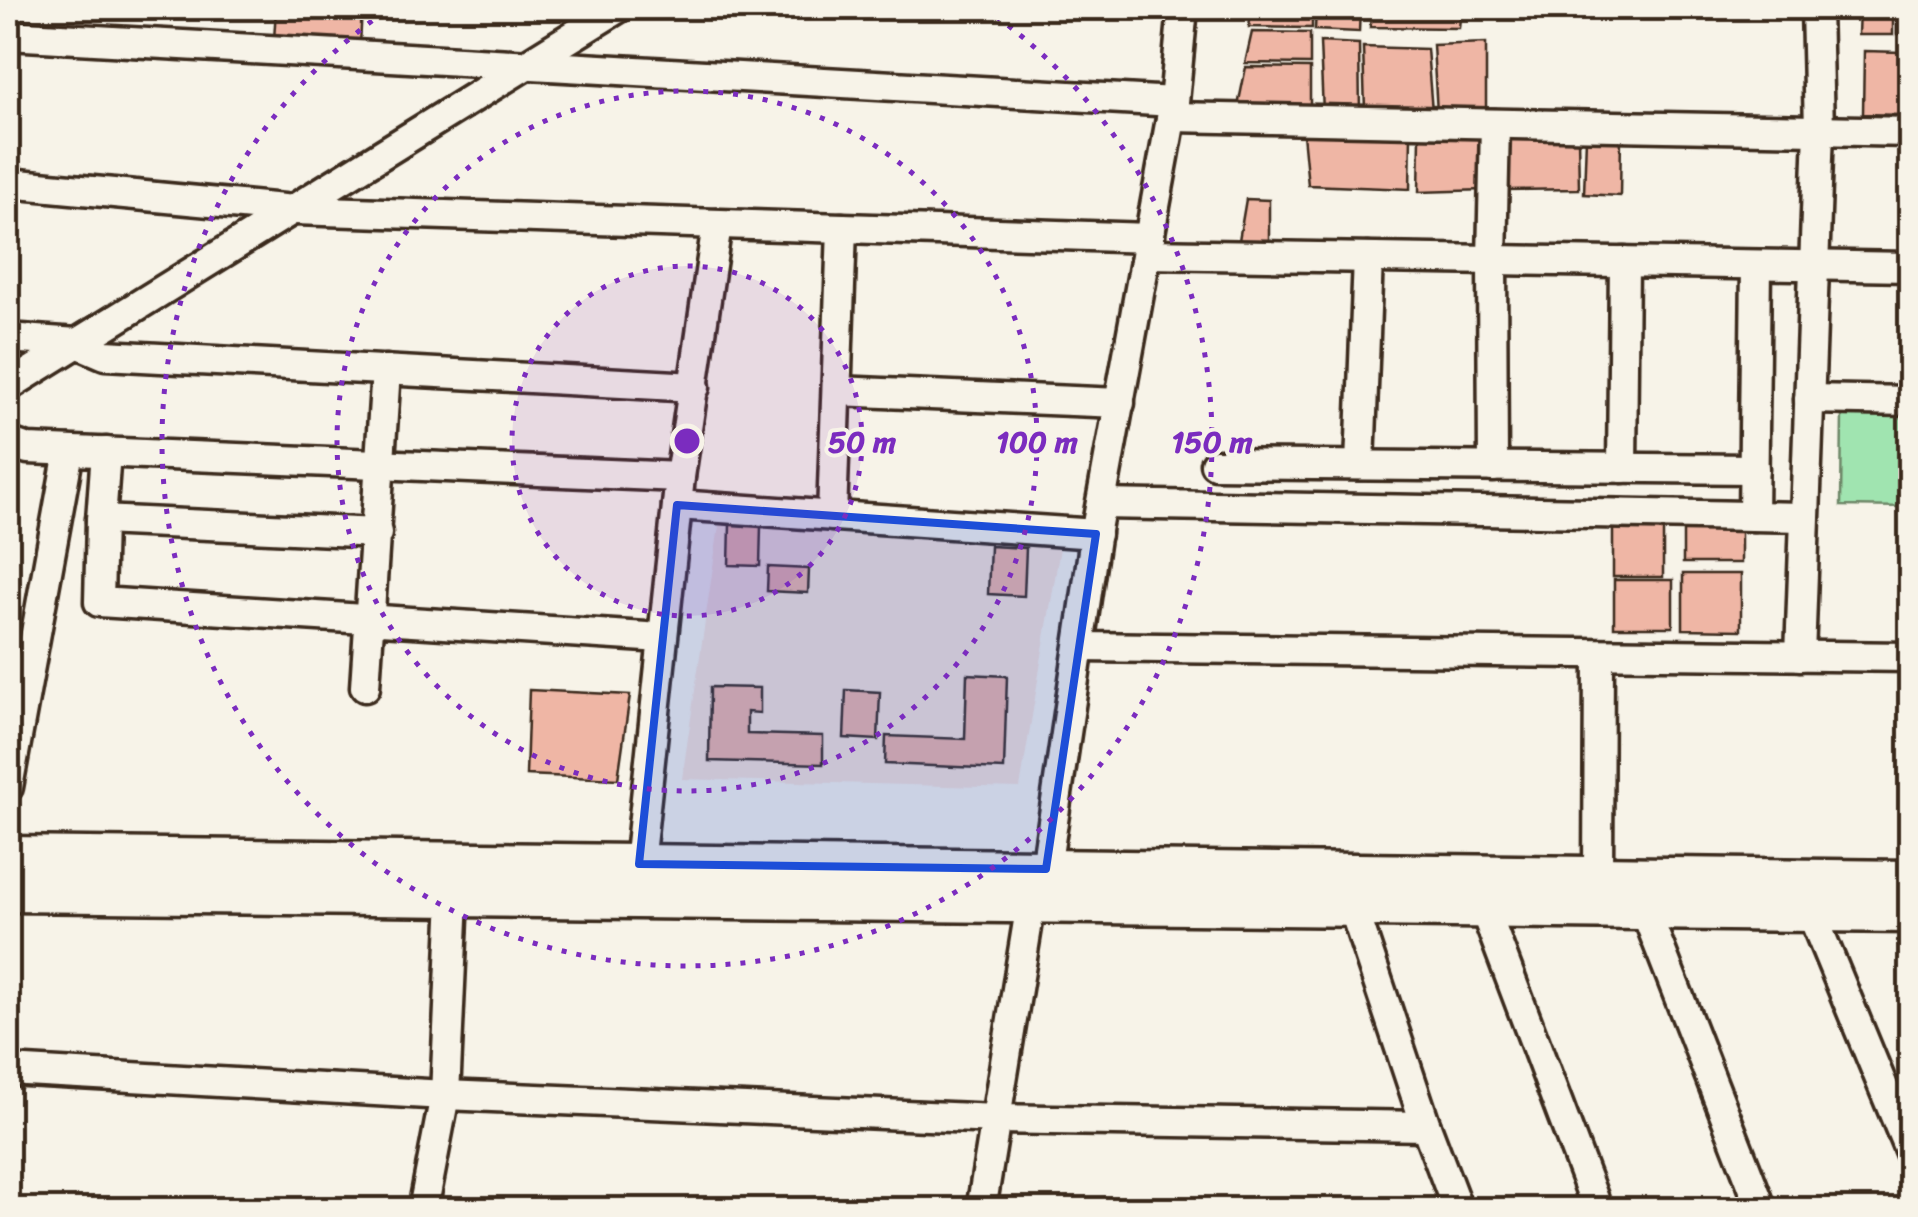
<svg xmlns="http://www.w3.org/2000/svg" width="1918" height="1217" viewBox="0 0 1918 1217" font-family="Sriracha,sans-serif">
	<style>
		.built { fill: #f5e1d4 }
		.green { fill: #a0e4b0; stroke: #6e8767; stroke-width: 2.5 }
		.building { fill: #efb6a5; stroke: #3b2a1e; stroke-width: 2.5 }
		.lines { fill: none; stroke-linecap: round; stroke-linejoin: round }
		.street-casing { stroke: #3b2a1e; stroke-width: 35 }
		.secondary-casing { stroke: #3b2a1e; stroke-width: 45 }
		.street { stroke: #f7f3e8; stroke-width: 28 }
		.secondary { stroke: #f7f3e8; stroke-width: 38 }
		.marked { fill: #1d4ed8; fill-opacity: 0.2; stroke: #1d4ed8; stroke-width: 8; stroke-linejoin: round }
		.ring { fill: none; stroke: #7b2cbf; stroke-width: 5; stroke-dasharray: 5 10 }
		.centre { fill: #7b2cbf; stroke: #f7f3e8; stroke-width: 5 }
		.ring-label { font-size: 30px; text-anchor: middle; font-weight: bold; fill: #7b2cbf; stroke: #f7f3e8; stroke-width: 8; stroke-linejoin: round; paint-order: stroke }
	</style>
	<rect width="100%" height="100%" fill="#f7f3e8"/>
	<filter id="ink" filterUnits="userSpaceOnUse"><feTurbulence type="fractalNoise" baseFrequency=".01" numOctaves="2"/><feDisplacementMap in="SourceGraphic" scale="20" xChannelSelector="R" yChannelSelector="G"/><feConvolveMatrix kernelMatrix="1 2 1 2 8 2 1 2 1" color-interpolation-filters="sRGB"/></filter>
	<g filter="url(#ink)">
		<polygon class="built" points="720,519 1061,542 1020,788 682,779"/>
		<polygon class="green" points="1842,411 1910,412 1910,507 1841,506"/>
		<g class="building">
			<polygon points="276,8 362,8 360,45 274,40"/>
			<polygon points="1252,8 1312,8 1312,28 1249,27"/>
			<polygon points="1316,8 1360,8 1359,32 1315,30"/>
			<polygon points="1371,8 1461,8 1459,28 1370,27"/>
			<polygon points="1859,8 1893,8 1893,35 1858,35"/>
			<rect x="1897" y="8" width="13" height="26"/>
			<polygon points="1252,32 1310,33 1310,64 1245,63"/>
			<polygon points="1320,42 1359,44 1360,114 1323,112"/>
			<polygon points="1486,43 1486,114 1437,113 1433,45"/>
			<polygon points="1363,47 1427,49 1432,112 1365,110"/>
			<polygon points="1864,51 1902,52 1901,115 1863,114"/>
			<polygon points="1246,67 1310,68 1310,107 1238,106"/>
			<polygon points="1303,134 1411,134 1410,189 1308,185"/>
			<polygon points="1480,134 1485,190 1419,192 1420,136"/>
			<polygon points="1502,134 1578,136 1579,189 1506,190"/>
			<polygon points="1621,137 1620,196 1584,194 1586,138"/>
			<polygon points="1246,199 1269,200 1269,246 1238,246"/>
			<rect x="1683" y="519" width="58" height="44"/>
			<polygon points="1613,521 1663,522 1663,577 1613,577"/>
			<polygon points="730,524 761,525 760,566 729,565"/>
			<polygon points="990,546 1026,548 1024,596 988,594"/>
			<polygon points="768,567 809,569 808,593 767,591"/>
			<polygon points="1683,574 1741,574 1741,630 1683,629"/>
			<rect x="1614" y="580" width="59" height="47"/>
			<polygon points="967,674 1007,676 1004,769 885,764 886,736 965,739"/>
			<polygon points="710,687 760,688 760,713 747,712 747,734 823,736 823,764 709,761"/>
			<polygon points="529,690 630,695 618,779 526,775"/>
			<polygon points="846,690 880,692 878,740 844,738"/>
		</g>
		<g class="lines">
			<defs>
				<g id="street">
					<polyline points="8,35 1174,102"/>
					<polyline points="1172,117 1910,132"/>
					<polyline points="8,183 294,210 1150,238"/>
					<polyline points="1147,254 1910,267"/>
					<polyline points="8,338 77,343 105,355 695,387"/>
					<polyline points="8,386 618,8"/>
					<polyline points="837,391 1120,403"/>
					<polyline points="1809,399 1910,401"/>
					<polyline points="8,442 28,449 680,477"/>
					<polyline points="106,452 101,520 99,602 662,638"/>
					<polyline points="1215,464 1754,469"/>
					<polyline points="1360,465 1368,258"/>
					<polyline points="1493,467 1492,260 1495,124"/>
					<polyline points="1622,468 1624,262"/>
					<polyline points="1101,504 1804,517"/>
					<polyline points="677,505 1096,534"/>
					<polyline points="832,516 842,228"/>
					<polyline points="1753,516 1756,265"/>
					<polyline points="101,520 377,533"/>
					<polyline points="1081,647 1910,657"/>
					<polyline points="1800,656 1819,130 1816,8"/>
					<polyline points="365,687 386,370"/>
					<polyline points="8,787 69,451"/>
					<polyline points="639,864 680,477 717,224"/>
					<polyline points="1598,876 1599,654"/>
					<polyline points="1353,907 1426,1126 1458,1210"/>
					<polyline points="1484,908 1598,1210"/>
					<polyline points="1645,910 1762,1210"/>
					<polyline points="1811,912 1910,1152"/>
					<polyline points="8,1070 445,1095 996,1119 1426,1126"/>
					<polyline points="423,1210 445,1095 454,897"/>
					<polyline points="981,1210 1031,903 1046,869 1097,524 1174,102 1183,8"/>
				</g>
				<g id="secondary">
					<polyline points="8,856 1910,880"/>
					<polyline points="8,892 1910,913"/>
				</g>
			</defs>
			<use href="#street" class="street-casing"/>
			<use href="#secondary" class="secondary-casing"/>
			<use href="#street" class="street"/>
			<use href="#secondary" class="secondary"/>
		</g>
	</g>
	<path class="marked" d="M 677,505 L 1096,534 L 1046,869 L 639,864 Z"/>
	<circle cx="687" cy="441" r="175" fill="#7b2cbf" fill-opacity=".12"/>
	<g class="ring">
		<circle cx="687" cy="441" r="175"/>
		<circle cx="687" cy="441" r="350"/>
		<path d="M984 8A525 525 0 1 1 390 8"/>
	</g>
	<circle cx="687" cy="441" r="15" class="centre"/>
	<g class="ring-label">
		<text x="862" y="452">50 m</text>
		<text x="1037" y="452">100 m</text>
		<text x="1212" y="452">150 m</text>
	</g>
	<rect width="1918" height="1217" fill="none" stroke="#f7f3e8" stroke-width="40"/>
	<rect x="20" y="20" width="1878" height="1177" fill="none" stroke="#3b2a1e" stroke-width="4" filter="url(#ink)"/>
</svg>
